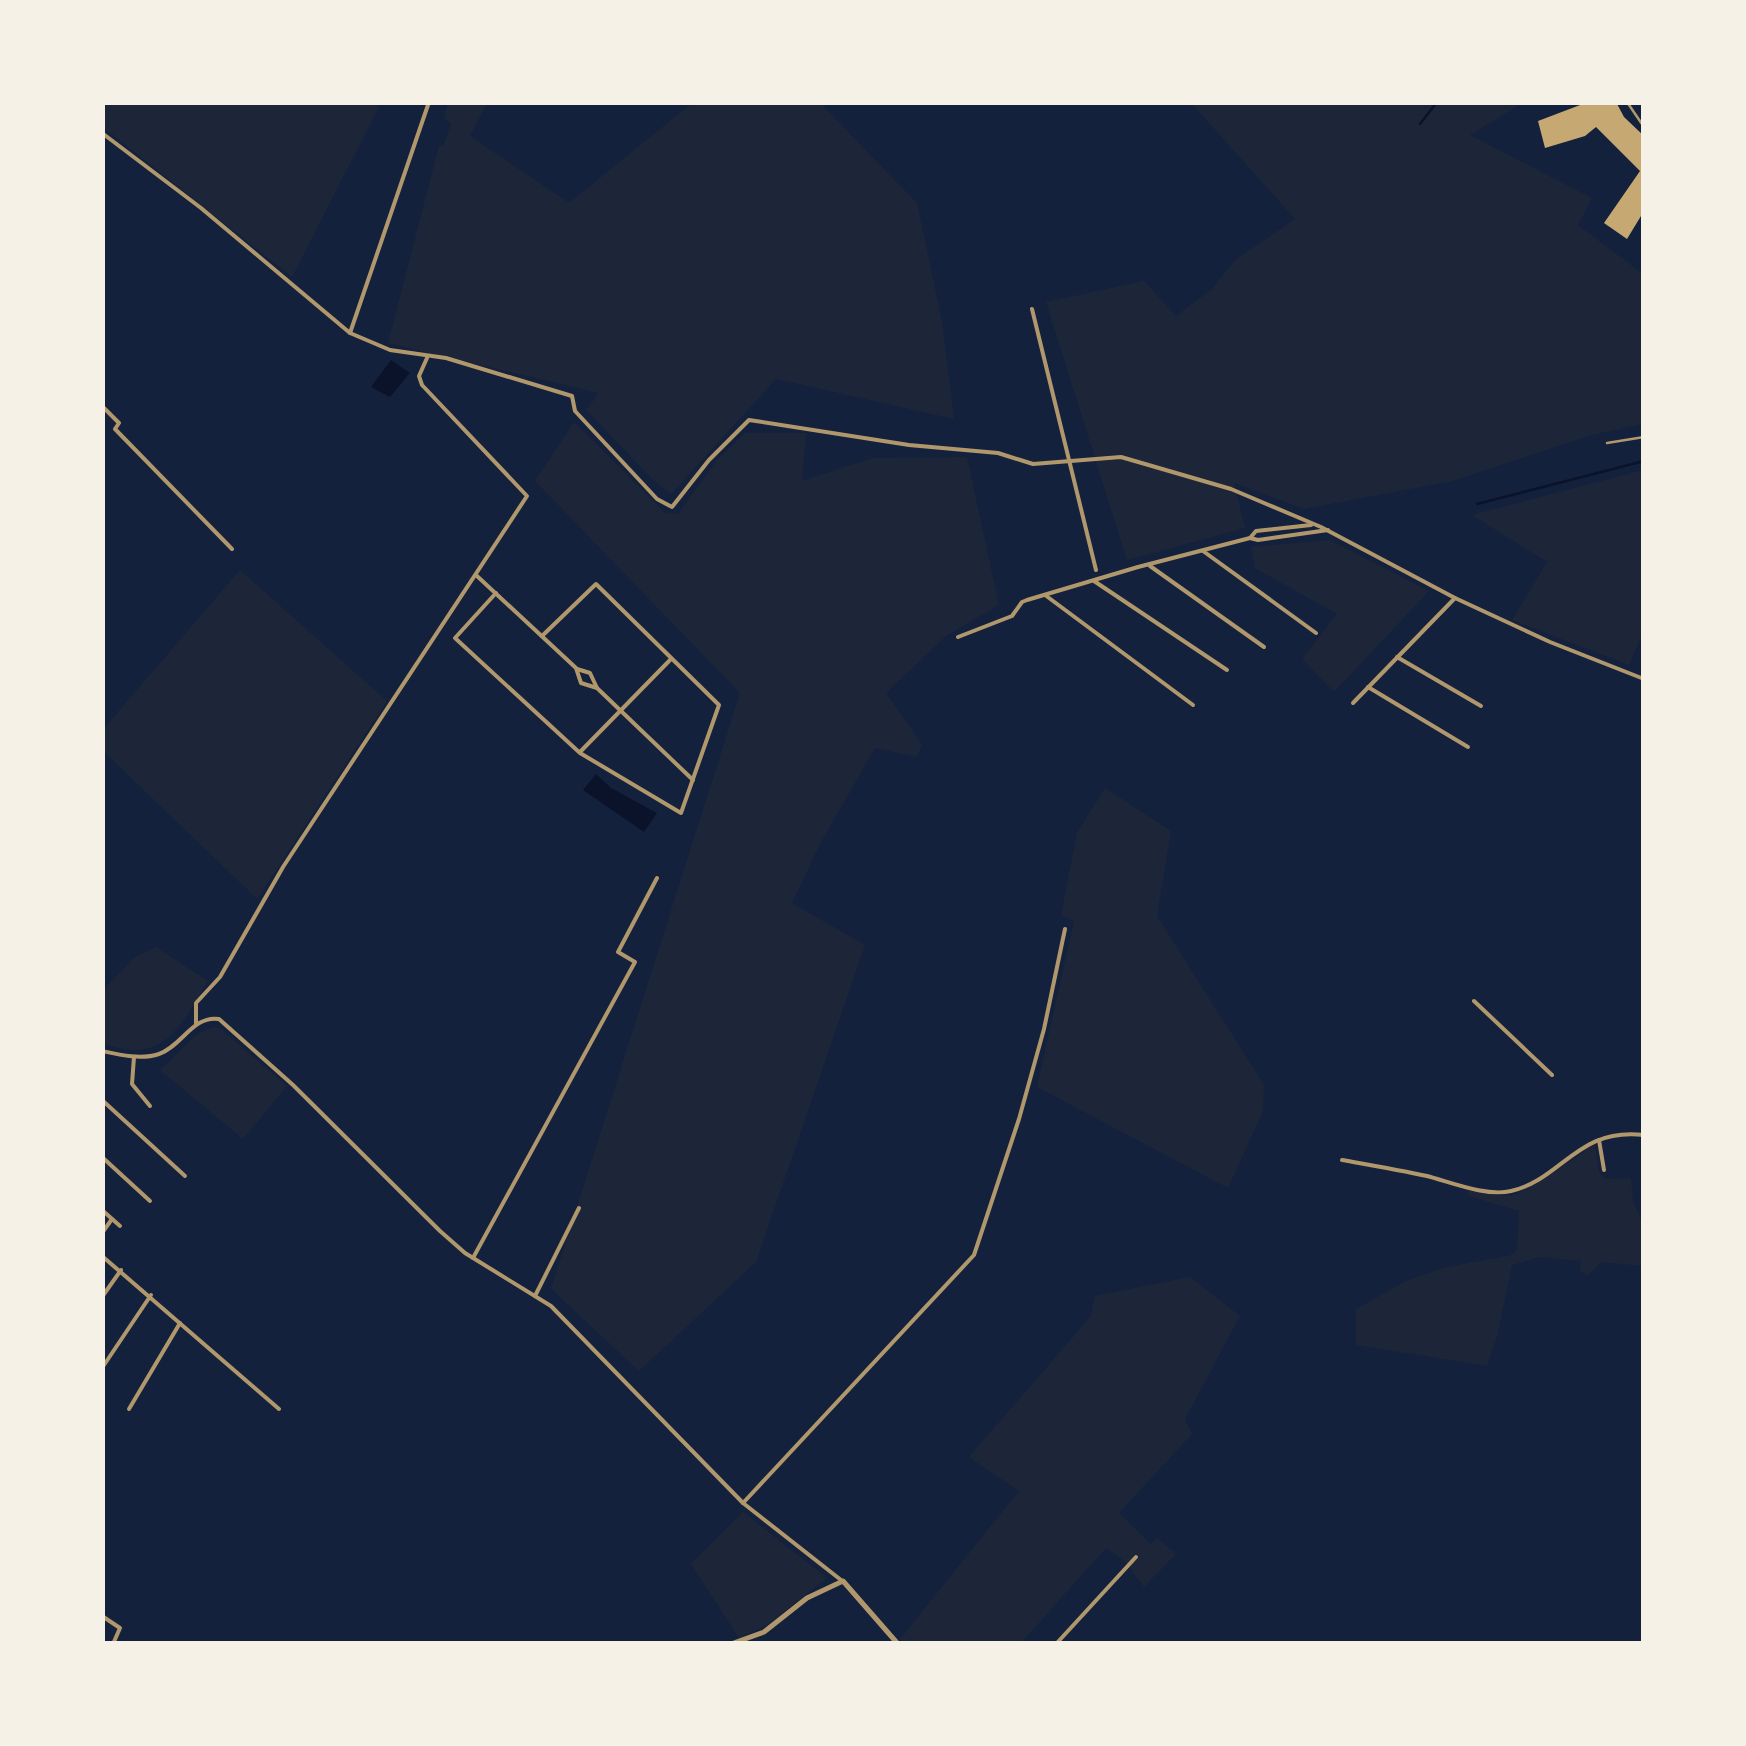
<svg xmlns="http://www.w3.org/2000/svg" width="1746" height="1746" viewBox="0 0 1746 1746" font-family="'Playfair Display',serif">
	<style>
		.green { fill: #1d2539 }
		.water { fill: #0b132b }
		.lines { fill: none; stroke-linecap: round; stroke-linejoin: round }
		.stream { stroke: #0b132b; stroke-width: 2.5 }
		.building { fill: #c6a872 }
		.pedestrian { stroke: #b1986c; stroke-width: 2.5 }
		.minor { stroke: #b1986c; stroke-width: 4 }
		.tertiary { stroke: #b1986c; stroke-width: 5 }
	</style>
	<rect width="100%" height="100%" fill="#14213d"/>
	<g class="green">
		<polygon points="102,103 103,102 381,103 292,277 103,127"/>
		<polygon points="448,103 487,103 470,136 569,203 692,103 828,103 824,107 917,203 942,321 954,419 776,379 671,494 653,480 586,410 599,393 388,343 439,146 443,146 451,124 444,118"/>
		<polygon points="1191,103 1523,103 1470,135 1592,198 1578,225 1643,274 1643,424 1592,435 1452,481 1304,509 1234,483 1245,528 1127,560 1046,302 1144,281 1176,316 1212,289 1235,260 1295,219"/>
		<polygon points="574,422 665,513 678,514 717,460 745,433 806,433 802,481 872,458 967,457 999,605 946,636 886,693 922,744 917,757 875,748 820,844 792,903 865,945 756,1262 639,1371 551,1289 740,693 535,481"/>
		<polygon points="1643,470 1643,632 1629,665 1512,620 1547,562 1472,515"/>
		<polygon points="1330,540 1429,591 1334,692 1302,659 1337,614 1255,568 1251,547"/>
		<polygon points="240,570 387,701 257,899 103,751 103,729"/>
		<polygon points="1105,788 1171,831 1157,916 1264,1085 1263,1111 1228,1188 1037,1087 1074,921 1061,915 1077,833"/>
		<path d="M 156,947 L 208,981 C 181,1025 164,1067 103,1043 L 102,991 L 135,957 Z"/>
		<polygon points="212,1027 220,1028 287,1086 243,1139 160,1070 197,1034"/>
		<polygon points="1595,1144 1599,1172 1606,1179 1631,1178 1633,1202 1643,1223 1643,1266 1602,1262 1588,1275 1580,1272 1581,1261 1540,1257 1512,1265 1497,1337 1487,1366 1356,1345 1356,1309 1406,1281 1446,1267 1509,1256 1517,1250 1519,1211 1469,1196 1467,1190 1511,1196 1539,1182"/>
		<polygon points="1190,1277 1240,1316 1185,1419 1192,1434 1119,1513 1151,1544 1157,1538 1176,1554 1144,1587 1123,1560 1106,1548 1021,1643 904,1644 900,1639 1019,1491 969,1457 1091,1316 1095,1296"/>
		<polygon points="743,1512 827,1578 767,1625 739,1638 691,1564"/>
	</g>
	<g class="water">
		<polygon points="391,360 410,373 390,397 371,387"/>
		<polygon points="596,774 611,788 657,813 644,832 583,790"/>
	</g>
	<g class="lines">
		<g class="stream">
			<polyline points="1420,124 1437,102"/>
			<polyline points="1477,504 1644,461"/>
		</g>
	</g>
	<polygon class="building" points="1588,102 1616,102 1624,117 1644,136 1644,211 1627,239 1604,223 1640,171 1596,127 1585,136 1545,148 1538,121"/>
	<g class="lines">
		<g class="pedestrian">
			<polyline points="1627,102 1644,127"/>
			<polyline points="1607,443 1644,437"/>
		</g>
		<g class="minor">
			<polyline points="102,133 201,208 350,333 390,350 446,358 572,396 575,411 657,499 672,507 709,460 749,420 909,445 998,453 1033,464 1121,457 1231,489 1321,527 1455,598 1550,642 1644,679"/>
			<polyline points="1032,309 1096,570"/>
			<polyline points="350,333 429,102"/>
			<polyline points="102,406 119,423 115,429 232,549"/>
			<polyline points="1250,538 1258,540 1328,530"/>
			<polyline points="1203,551 1316,633"/>
			<polyline points="1150,566 1264,647"/>
			<polyline points="477,576 576,668 581,683 597,688 693,780"/>
			<polyline points="1094,581 1227,670"/>
			<polyline points="496,593 455,638 580,753 681,813 719,705 596,584 542,636"/>
			<polyline points="1045,595 1193,705"/>
			<polyline points="958,637 1012,616 1022,602 1027,600 1138,567 1250,538 1256,531 1311,525"/>
			<polyline points="1397,657 1481,706"/>
			<polyline points="577,669 590,673 597,688"/>
			<polyline points="1368,687 1468,747"/>
			<polyline points="1353,703 1455,598"/>
			<polyline points="580,752 671,659"/>
			<polyline points="1474,1001 1552,1075"/>
			<polyline points="196,1024 196,1003 220,977 283,867 527,496 422,385 419,376 427,358"/>
			<path d="M 102,1051 C 120,1055 141,1060 159,1054 C 182,1046 193,1015 219,1019 L 293,1085 L 440,1231 L 465,1253 L 551,1306 L 743,1503 L 841,1580"/>
			<polyline points="134,1057 132,1084 150,1106"/>
			<polyline points="102,1100 185,1176"/>
			<polyline points="1599,1140 1604,1170"/>
			<polyline points="102,1157 150,1201"/>
			<path d="M 1342,1160 C 1370,1165 1399,1170 1427,1176 C 1450,1182 1487,1197 1511,1191 C 1563,1179 1577,1127 1644,1135"/>
			<polyline points="102,1210 120,1226"/>
			<polyline points="102,1233 112,1219"/>
			<polyline points="102,1256 279,1409"/>
			<polyline points="473,1258 635,962 618,952 657,878"/>
			<polyline points="535,1296 579,1208"/>
			<polyline points="102,1297 121,1270"/>
			<polyline points="102,1368 151,1295"/>
			<polyline points="129,1409 180,1323"/>
			<polyline points="743,1503 974,1255 1019,1119 1044,1029 1065,929"/>
			<polyline points="102,1616 120,1628 113,1644"/>
			<polyline points="1056,1644 1136,1557"/>
		</g>
		<polyline class="tertiary" points="731,1644 764,1632 807,1598 843,1581 898,1644"/>
	</g>
	<rect width="1746" height="1746" fill="none" stroke="#f6f1e7" stroke-width="210"/>
</svg>
